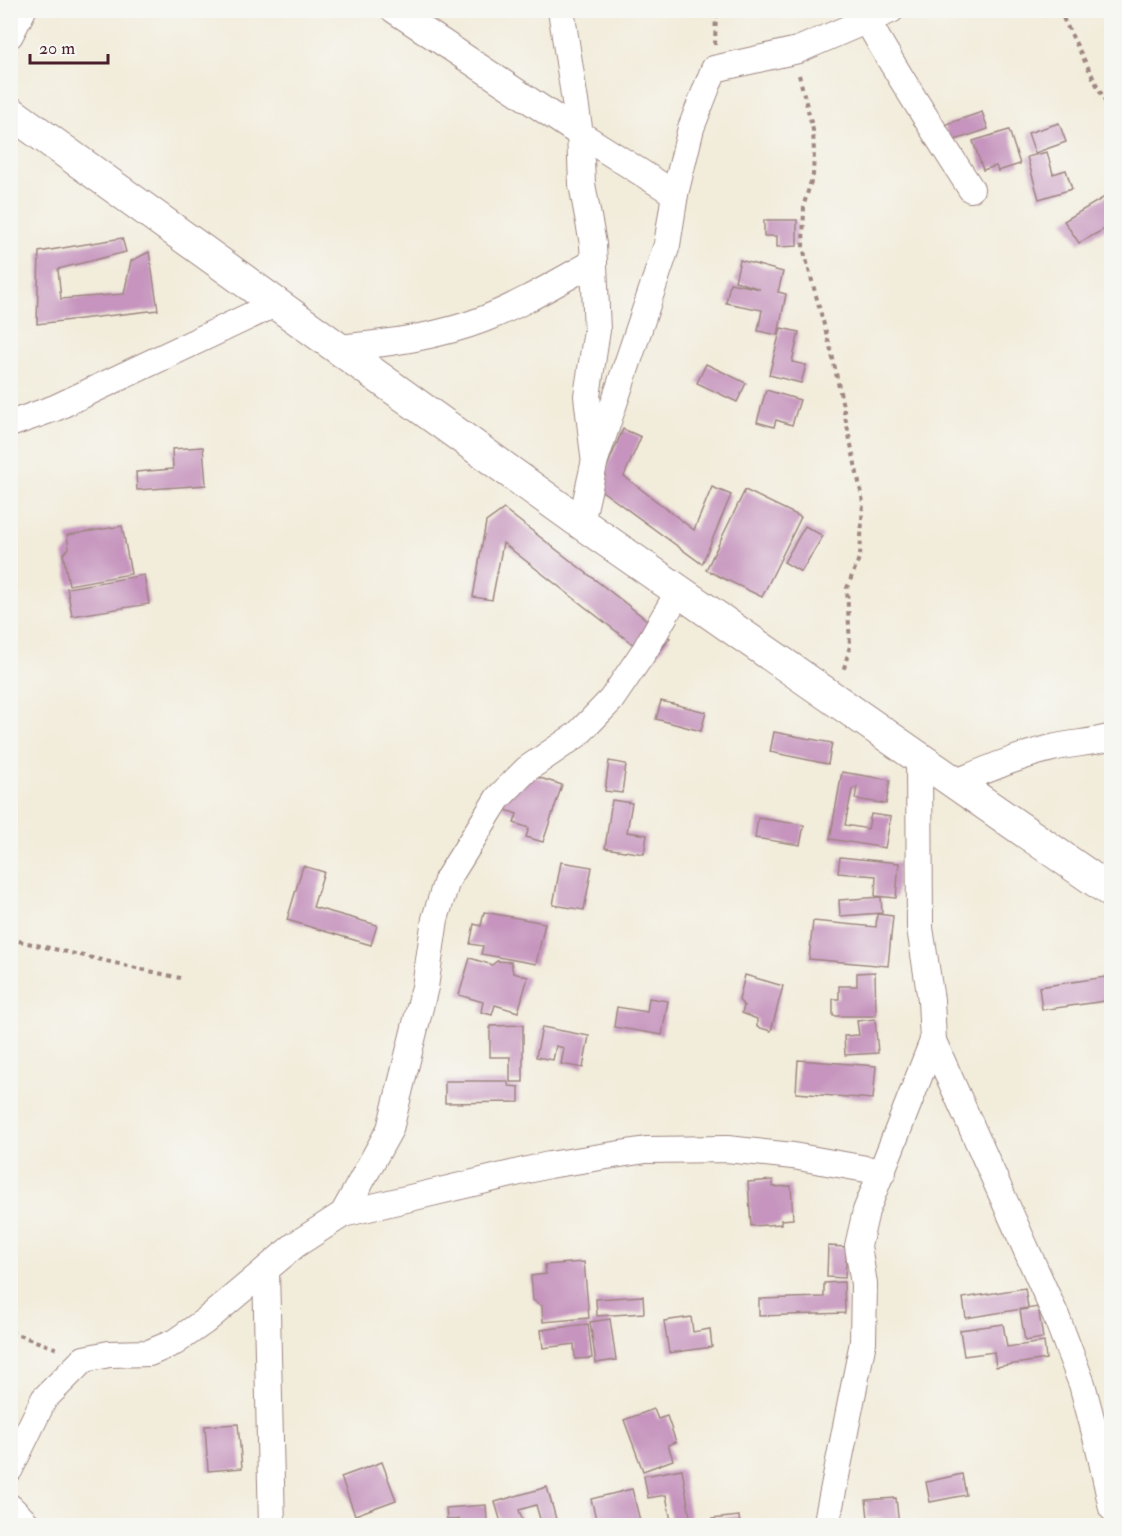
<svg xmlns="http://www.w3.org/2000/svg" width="1122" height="1536" viewBox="0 0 1122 1536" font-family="'IM FELL Double Pica',serif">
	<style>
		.building { fill: #c694be }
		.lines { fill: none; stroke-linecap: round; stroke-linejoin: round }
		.minor-casing { stroke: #9e8682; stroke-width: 28 }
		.tertiary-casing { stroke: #9e8682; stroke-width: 34 }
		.path { stroke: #9e8682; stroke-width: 4; stroke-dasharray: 4.5 4.5; stroke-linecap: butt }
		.minor { stroke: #fff; stroke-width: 26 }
		.tertiary { stroke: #fff; stroke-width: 32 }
	</style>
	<rect width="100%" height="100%" fill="#f6f6f2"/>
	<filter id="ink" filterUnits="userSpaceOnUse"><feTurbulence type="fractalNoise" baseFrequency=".0167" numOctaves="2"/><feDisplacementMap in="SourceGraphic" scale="12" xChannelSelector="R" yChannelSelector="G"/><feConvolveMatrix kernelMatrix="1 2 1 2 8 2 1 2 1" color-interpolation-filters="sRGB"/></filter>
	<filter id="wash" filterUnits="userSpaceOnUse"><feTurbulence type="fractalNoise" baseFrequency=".008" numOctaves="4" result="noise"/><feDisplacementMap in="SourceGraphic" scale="24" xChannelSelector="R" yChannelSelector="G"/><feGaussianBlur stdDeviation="1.35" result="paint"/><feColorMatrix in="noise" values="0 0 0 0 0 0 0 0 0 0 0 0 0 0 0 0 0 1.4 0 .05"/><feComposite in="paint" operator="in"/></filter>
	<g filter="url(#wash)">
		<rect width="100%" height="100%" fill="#f2ecda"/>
		<g id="blocks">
			<g class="building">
				<polygon points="982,112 988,129 949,142 944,125"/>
				<polygon points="1059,123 1066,142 1035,153 1028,133"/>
				<polygon points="1009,130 1020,164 998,171 996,166 983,170 973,141"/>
				<polygon points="1047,152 1053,174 1066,170 1072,189 1039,199 1027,157"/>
				<polygon points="1108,195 1112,202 1112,225 1079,243 1064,221"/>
				<polygon points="764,220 797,220 797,246 777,247 777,236 764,236"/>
				<polygon points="122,238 126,252 58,269 61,299 124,294 131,261 149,252 158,310 37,324 39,252"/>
				<polygon points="740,260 783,272 778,292 786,294 778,335 758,331 762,310 726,303 730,283 760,289 735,281"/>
				<polygon points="781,328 799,332 792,362 806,365 801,383 769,375"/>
				<polygon points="706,364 746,383 737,402 697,383"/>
				<polygon points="766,390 800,400 792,425 776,420 774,427 757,422"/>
				<polygon points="623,429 641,437 624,476 694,530 712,487 731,495 702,564 598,488"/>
				<polygon points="203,447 206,485 137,490 136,472 173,469 172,449"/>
				<polygon points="745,490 801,517 762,597 706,570"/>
				<polygon points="504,509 670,638 653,660 503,543 492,600 473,597 486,522"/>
				<polygon points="122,526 131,574 69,585 63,554 69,548 67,535"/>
				<polygon points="805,526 823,536 801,572 784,562"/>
				<polygon points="144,575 149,604 72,616 67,588"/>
				<polygon points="661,701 706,712 701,731 656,719"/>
				<polygon points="774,732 832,743 828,764 770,752"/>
				<polygon points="609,761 626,764 622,793 605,791"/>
				<polygon points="509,768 562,785 543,842 526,837 529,828 514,823 517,814 503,809 500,797"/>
				<polygon points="842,772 890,780 886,804 855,799 857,787 852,789 845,825 868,829 871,814 891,817 885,848 830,839"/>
				<polygon points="612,800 632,803 627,832 647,835 644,854 605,848"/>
				<polygon points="758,818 804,825 800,845 755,838"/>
				<polygon points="840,857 899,863 896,898 875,896 876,876 838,873"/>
				<polygon points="561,862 592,867 584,910 553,905"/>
				<polygon points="303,866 324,872 313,907 377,925 371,945 287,920"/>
				<polygon points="881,897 882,913 840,916 839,900"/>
				<polygon points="484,912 545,923 536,964 481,954 483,946 470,944 474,924 481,926"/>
				<polygon points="877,914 893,916 888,966 809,959 813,921 876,927"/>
				<polygon points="470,958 492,965 497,961 511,962 513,973 528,977 518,1012 495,1005 492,1015 481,1012 483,1002 459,995"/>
				<polygon points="875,972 876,1016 833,1016 833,999 839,999 839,986 857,986 857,973"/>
				<polygon points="745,975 783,986 771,1031 757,1027 757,1019 742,1013 744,1006 739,1000"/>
				<polygon points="1112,976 1112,1000 1042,1010 1039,987"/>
				<polygon points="649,998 668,1001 662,1035 614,1027 617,1007 647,1012"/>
				<polygon points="875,1019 878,1053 845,1055 844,1036 859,1035 857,1021"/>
				<polygon points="523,1025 523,1082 510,1082 510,1057 490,1057 490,1026"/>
				<polygon points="542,1027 589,1036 583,1068 561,1064 564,1048 556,1046 553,1060 536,1057"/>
				<polygon points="798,1060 876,1066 873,1099 796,1093"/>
				<polygon points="445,1081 507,1081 509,1086 519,1087 519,1102 445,1103"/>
				<polygon points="773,1180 773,1187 791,1186 793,1219 781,1220 781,1224 751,1226 748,1182"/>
				<polygon points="828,1246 847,1247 845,1278 827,1277"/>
				<polygon points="584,1262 589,1318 543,1322 542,1306 533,1300 531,1276 546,1274 545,1265"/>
				<polygon points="844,1282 845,1313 759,1316 759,1299 824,1297 824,1283"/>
				<polygon points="1025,1288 1028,1308 966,1318 963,1298"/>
				<polygon points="643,1296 644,1313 597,1316 596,1299"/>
				<polygon points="1038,1307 1043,1338 1025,1341 1020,1310"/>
				<polygon points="691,1317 693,1332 710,1329 712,1347 669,1353 664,1321"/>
				<polygon points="610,1319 616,1360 596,1363 590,1322"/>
				<polygon points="588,1324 592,1358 575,1359 574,1344 543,1348 541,1330"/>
				<polygon points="1003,1324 1007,1347 1044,1342 1046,1359 996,1367 994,1352 964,1356 960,1330"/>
				<polygon points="654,1409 658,1419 667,1416 676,1442 668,1445 673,1460 643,1471 624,1420"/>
				<polygon points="238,1424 242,1468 208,1471 205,1426"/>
				<polygon points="382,1462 396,1500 355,1515 341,1477"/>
				<polygon points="682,1469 690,1517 671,1521 666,1495 648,1498 644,1476"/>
				<polygon points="962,1474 966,1495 930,1502 926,1482"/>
				<polygon points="547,1487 558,1526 542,1526 536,1505 519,1510 524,1526 502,1526 495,1502"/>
				<polygon points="632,1489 640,1521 622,1526 598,1526 591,1499"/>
				<polygon points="896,1498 899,1526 883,1526 882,1517 868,1518 866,1500"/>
				<polygon points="486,1505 487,1522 460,1524 459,1519 447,1520 446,1508"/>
				<polygon points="739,1516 740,1526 713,1526 712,1519"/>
			</g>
		</g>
	</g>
	<g filter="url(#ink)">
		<use href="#blocks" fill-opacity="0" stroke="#9e8682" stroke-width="1.5"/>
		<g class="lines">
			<defs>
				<g id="minor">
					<polyline points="394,10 580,134 675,194"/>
					<polyline points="561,10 580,134 582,184 593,244 597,330 587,396 594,456"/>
					<path d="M 868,22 C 900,79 936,134 971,189"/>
					<polyline points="10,35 23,10"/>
					<path d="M 340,348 C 388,343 438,337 484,319 C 522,304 558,282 594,262"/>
					<polyline points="10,424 55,408 277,303"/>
					<polyline points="581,523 595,460 667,245 675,194 691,128 714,69 798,50 891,10"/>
					<path d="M 954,783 C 986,770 1018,756 1052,748 C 1072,743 1092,743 1112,737"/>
					<polyline points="933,1041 1056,1316 1082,1384 1100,1452 1112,1508"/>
					<polyline points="343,1214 549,1165 646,1150 727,1149 793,1156 883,1172"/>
					<polyline points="266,1270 272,1526"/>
					<polyline points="10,1469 44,1399 84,1359 109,1354 149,1353 175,1342 205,1321 295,1245 343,1214 390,1129 425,987 435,919 447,880 498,798 527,769 578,734 611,700 645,650 679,591"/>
					<polyline points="10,1507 29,1526"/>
					<polyline points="826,1526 863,1342 864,1284 858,1246 866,1211 933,1041 931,1000 920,928 919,758"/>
				</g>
				<polyline id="tertiary" points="10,112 581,523 1112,892"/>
			</defs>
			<use href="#minor" class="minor-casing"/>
			<use href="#tertiary" class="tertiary-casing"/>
			<g class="path">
				<polyline points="1059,10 1112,115"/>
				<polyline points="715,45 716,10"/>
				<polyline points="799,75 813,130 814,153 813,175 804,204 803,248 832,354 863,502 860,556 847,588 850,646 843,672"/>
				<polyline points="10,939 180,978"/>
				<polyline points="10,1332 58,1349"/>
			</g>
			<use href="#minor" class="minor"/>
			<use href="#tertiary" class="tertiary"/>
		</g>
	</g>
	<rect width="1122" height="1536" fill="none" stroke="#f6f6f2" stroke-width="36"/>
	<path d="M30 54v9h78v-9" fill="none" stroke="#4a1f2b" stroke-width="3"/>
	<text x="39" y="54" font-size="18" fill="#4a1f2b" stroke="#f6f6f2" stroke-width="4.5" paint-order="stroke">20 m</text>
</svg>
